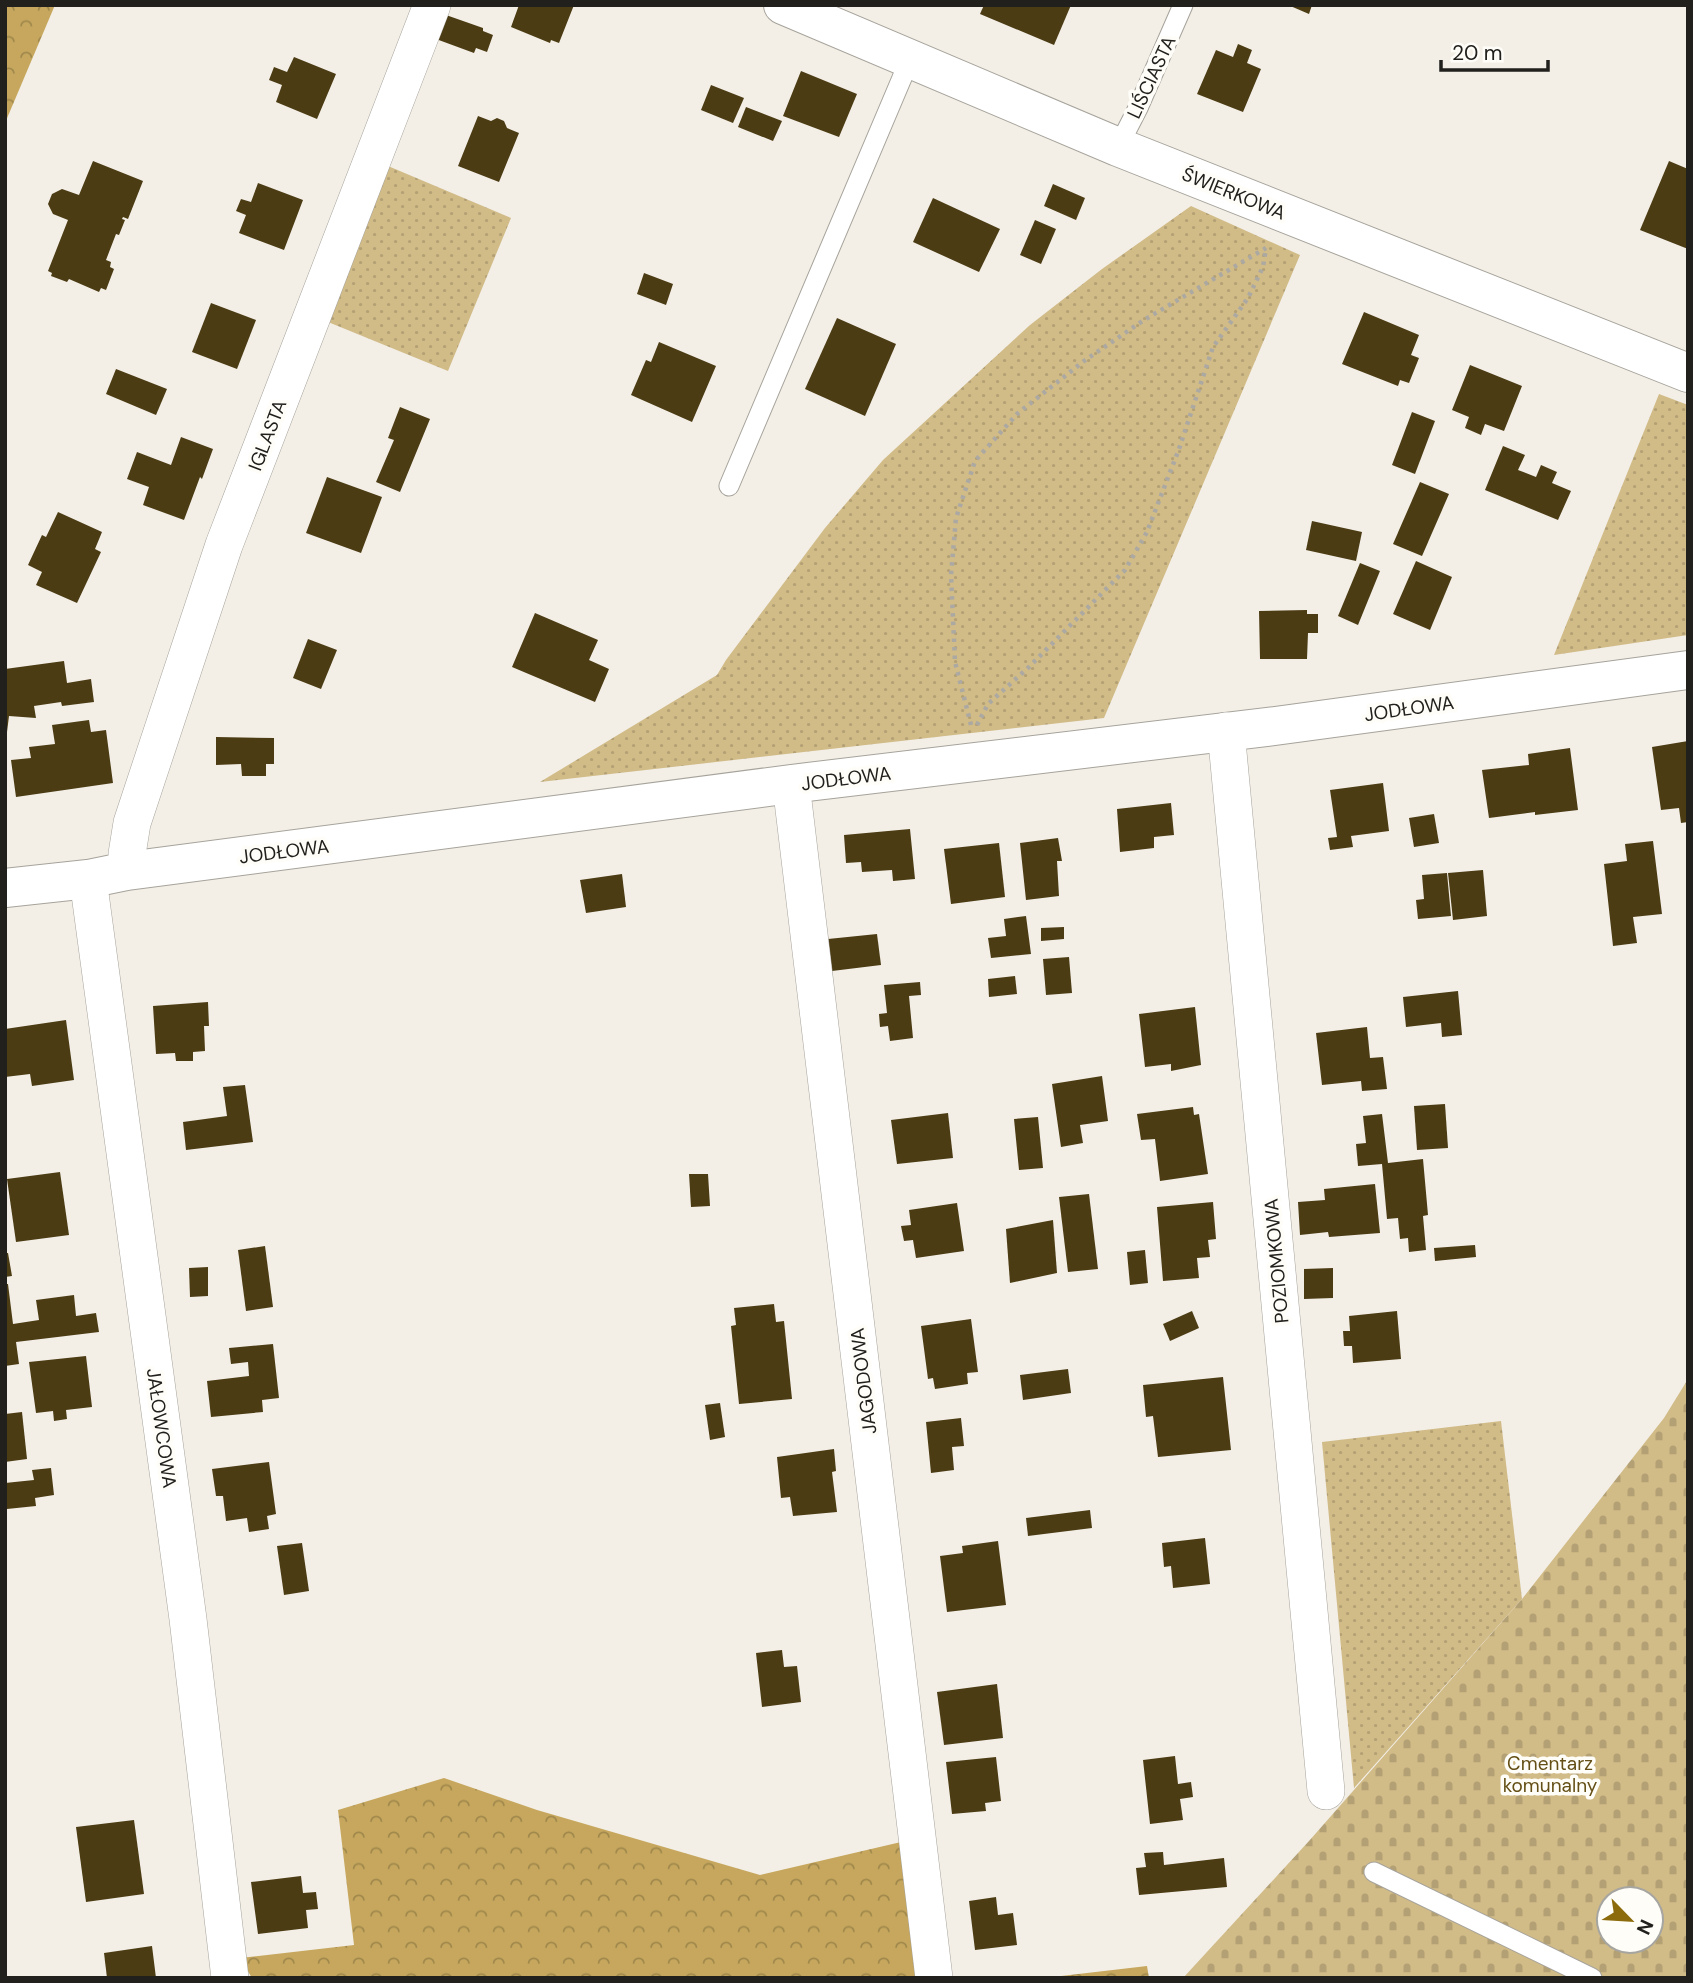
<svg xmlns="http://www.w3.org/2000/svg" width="1693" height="1983" viewBox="0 0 1693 1983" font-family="'DM Sans',sans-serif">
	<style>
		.green { fill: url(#green-dots) }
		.forest { fill: url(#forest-crowns) }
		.cemetery { fill: url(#cemetery-stones); fill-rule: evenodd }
		.building { fill: #4c3c14 }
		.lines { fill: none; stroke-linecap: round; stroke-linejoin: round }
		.lane-casing { stroke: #a6a39b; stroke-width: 21 }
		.street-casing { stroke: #a6a39b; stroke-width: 38 }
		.secondary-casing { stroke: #a6a39b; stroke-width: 40 }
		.path { stroke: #aca9a3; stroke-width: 4.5; stroke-dasharray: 3.5 5; stroke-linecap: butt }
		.lane { stroke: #fff; stroke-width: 19 }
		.street { stroke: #fff; stroke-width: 37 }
		.secondary { stroke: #fff; stroke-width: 38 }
		.labels { text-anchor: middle; stroke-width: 7; stroke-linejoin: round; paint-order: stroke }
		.street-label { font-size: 19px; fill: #21201d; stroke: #fffdf8 }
		.park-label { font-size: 19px; fill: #644f16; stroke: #fffdf8 }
	</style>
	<defs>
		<pattern id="green-dots" width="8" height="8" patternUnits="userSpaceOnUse" patternTransform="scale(1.75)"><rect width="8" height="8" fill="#d1bb87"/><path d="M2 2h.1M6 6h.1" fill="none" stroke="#b3a074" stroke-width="1.8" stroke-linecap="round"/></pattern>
		<pattern id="forest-crowns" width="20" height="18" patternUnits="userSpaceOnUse" patternTransform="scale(1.75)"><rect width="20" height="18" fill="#c6a75d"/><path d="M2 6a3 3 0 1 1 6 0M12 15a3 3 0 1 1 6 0" fill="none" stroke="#a0884c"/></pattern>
		<pattern id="cemetery-stones" width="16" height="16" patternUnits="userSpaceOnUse" patternTransform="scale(1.75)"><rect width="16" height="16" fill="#d1bb87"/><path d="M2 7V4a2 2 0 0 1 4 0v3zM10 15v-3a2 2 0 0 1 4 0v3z" fill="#b3a074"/></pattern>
	</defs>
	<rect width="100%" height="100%" fill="#f3efe7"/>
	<g class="green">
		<polygon points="388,166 511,218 448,371 328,322"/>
		<polygon points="1191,206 1300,255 1104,718 540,782 717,675 726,660 825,528 883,460 1030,325 1102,269"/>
		<polygon points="1659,394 1688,405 1688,635 1554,655"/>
		<polygon points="1501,1421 1522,1599 1354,1788 1322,1442"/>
	</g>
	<g class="forest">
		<polygon points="5,5 55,5 5,123"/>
		<polygon points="444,1778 537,1810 760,1875 901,1842 921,1978 252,1978 240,1958 354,1945 338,1810"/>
		<polygon points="1147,1966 1149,1978 1044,1978"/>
	</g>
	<path class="cemetery" d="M 1688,1379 L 1688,1978 L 1183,1978 L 1309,1841 L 1522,1599 L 1664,1418 ZM 1609,1899 L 1651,1899 L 1651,1941 L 1609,1941 Z"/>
	<g class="building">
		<polygon points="519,5 574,5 559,43 551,40 550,43 511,27"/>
		<polygon points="984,5 1071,5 1054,45 980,14"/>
		<polygon points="1288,5 1312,5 1309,14"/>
		<polygon points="446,15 483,28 483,31 493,35 487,52 476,48 474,53 436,39"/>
		<polygon points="1238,44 1252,50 1247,63 1261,69 1243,112 1197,94 1216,50 1233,57"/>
		<polygon points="294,57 336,74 317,119 276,102 282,85 269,80 274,67 287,72"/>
		<polygon points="801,71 857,94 839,137 783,116"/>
		<polygon points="711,85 744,98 733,123 701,110"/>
		<polygon points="746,107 782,121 773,141 738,127"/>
		<polygon points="478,116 491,121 497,118 504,121 507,128 519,133 499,182 458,166"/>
		<polygon points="93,161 143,181 128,219 123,217 122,219 125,220 119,235 116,234 106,260 111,262 110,267 114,269 106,290 101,288 99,292 69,279 67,282 51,276 52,273 48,271 68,220 53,214 48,204 52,194 62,189 79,195"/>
		<polygon points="1669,161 1688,169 1688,249 1640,230"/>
		<polygon points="258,183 303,200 284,250 239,233 246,215 236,211 241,199 251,202"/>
		<polygon points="1053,184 1085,198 1076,220 1044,206"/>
		<polygon points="933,198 1000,229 979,272 913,242"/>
		<polygon points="1035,220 1056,229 1041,264 1020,255"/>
		<polygon points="644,273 673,284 666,305 637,294"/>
		<polygon points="211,303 256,320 237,369 192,352"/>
		<polygon points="1364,312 1419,335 1411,355 1419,358 1409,383 1400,380 1398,386 1342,364"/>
		<polygon points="837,318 896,344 865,416 805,389"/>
		<polygon points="659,342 716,366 692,422 631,395 646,360 651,362"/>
		<polygon points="1470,365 1522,386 1504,431 1485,424 1481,435 1465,428 1469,417 1452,410"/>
		<polygon points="116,369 167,389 156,415 106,394"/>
		<polygon points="400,407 430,419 400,492 376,482 394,440 388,438"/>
		<polygon points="1412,412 1435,421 1415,474 1392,465"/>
		<polygon points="181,437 213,449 202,479 200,477 184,520 143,505 149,487 127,479 137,452 171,465"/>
		<polygon points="1503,446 1525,455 1518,470 1536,477 1541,465 1557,472 1552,483 1571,491 1558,520 1485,490"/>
		<polygon points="327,477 382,497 361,553 306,533"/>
		<polygon points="1420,482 1449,494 1422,556 1393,544"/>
		<polygon points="58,512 102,532 95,549 101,552 77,603 36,585 42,572 28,565 42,535 46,537"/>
		<polygon points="1312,521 1362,532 1356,561 1306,550"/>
		<polygon points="1416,561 1452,577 1430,630 1393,614"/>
		<polygon points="1360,563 1380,571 1358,625 1338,616"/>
		<polygon points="1307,610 1307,614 1318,614 1318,633 1308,633 1307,659 1260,659 1259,611"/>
		<polygon points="535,613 598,640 589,660 609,669 595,702 512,667"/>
		<polygon points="308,639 337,650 321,689 293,678"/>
		<polygon points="64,661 67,683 91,679 94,702 62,706 61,702 34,706 36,718 9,716 7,732 5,732 5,669"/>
		<polygon points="89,720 91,732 106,730 113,783 16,797 11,760 31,758 29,747 55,744 52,725"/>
		<polygon points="216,737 274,738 274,764 266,764 266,776 242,776 241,764 216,765"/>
		<polygon points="1688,741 1688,822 1681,823 1679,808 1661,810 1652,747"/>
		<polygon points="1570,748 1578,810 1535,815 1535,812 1489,818 1482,770 1529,765 1528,754"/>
		<polygon points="1383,783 1389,831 1351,836 1353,847 1330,850 1328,838 1337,837 1330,790"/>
		<polygon points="1171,803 1174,835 1154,837 1154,848 1120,852 1117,809"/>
		<polygon points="1434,814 1439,843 1414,847 1409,818"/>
		<polygon points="910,829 915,879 893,881 892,870 862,872 861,862 846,863 844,835"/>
		<polygon points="1058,838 1062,861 1057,861 1059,896 1026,900 1020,843"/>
		<polygon points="1653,841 1662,914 1633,917 1637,943 1613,946 1604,864 1627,861 1625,844"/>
		<polygon points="999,843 1005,897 951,904 944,849"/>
		<polygon points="1483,870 1487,916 1453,920 1448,873"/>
		<polygon points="1447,873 1451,916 1418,919 1416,900 1424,899 1422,875"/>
		<polygon points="622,874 626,907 586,913 580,880"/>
		<polygon points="1026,916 1031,954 991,958 988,938 1006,936 1004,919"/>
		<polygon points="1064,927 1064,939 1041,941 1041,928"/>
		<polygon points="877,934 881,965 832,971 828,939"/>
		<polygon points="1069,957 1072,993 1046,995 1043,959"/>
		<polygon points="1015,976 1017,994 989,997 988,979"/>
		<polygon points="920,982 921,995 909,996 913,1038 890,1041 888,1026 880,1027 879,1014 887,1013 884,985"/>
		<polygon points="1458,991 1462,1035 1442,1037 1441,1023 1406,1027 1403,997"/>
		<polygon points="208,1002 209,1026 204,1026 205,1051 193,1052 193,1061 176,1061 175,1053 156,1054 153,1006"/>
		<polygon points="1195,1007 1201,1065 1171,1071 1171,1064 1145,1067 1139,1014"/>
		<polygon points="66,1020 74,1080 32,1086 30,1074 5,1077 5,1029"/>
		<polygon points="1367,1027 1370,1058 1383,1057 1387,1089 1362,1091 1361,1081 1322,1085 1316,1033"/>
		<polygon points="1102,1076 1108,1121 1080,1125 1083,1143 1061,1147 1052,1084"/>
		<polygon points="245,1085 253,1142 186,1150 183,1122 227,1116 223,1087"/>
		<polygon points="1445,1104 1448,1148 1417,1150 1414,1106"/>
		<polygon points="1193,1107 1194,1115 1199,1114 1208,1174 1160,1181 1155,1139 1141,1140 1137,1114"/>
		<polygon points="948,1113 953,1158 897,1164 891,1120"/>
		<polygon points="1382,1114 1388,1163 1423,1159 1428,1215 1423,1216 1426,1250 1409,1252 1408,1238 1400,1239 1398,1218 1387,1219 1382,1164 1358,1166 1356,1144 1366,1143 1363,1116"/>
		<polygon points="1038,1117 1043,1168 1019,1170 1014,1119"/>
		<polygon points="60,1172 69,1235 16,1242 7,1179"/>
		<polygon points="689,1174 708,1174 710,1206 691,1207"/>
		<polygon points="1375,1184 1380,1233 1329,1237 1328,1232 1300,1235 1298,1202 1325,1200 1324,1189"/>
		<polygon points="1089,1194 1098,1269 1068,1272 1059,1197"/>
		<polygon points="1213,1202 1216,1239 1208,1240 1210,1257 1197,1258 1199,1278 1163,1281 1157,1207"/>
		<polygon points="957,1203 964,1251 916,1258 913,1240 904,1241 901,1226 911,1225 909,1210"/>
		<polygon points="1053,1220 1057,1273 1010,1283 1006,1229"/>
		<polygon points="1475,1245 1476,1257 1435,1261 1434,1248"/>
		<polygon points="265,1246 273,1307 246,1311 238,1250"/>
		<polygon points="1145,1250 1148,1283 1130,1285 1127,1252"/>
		<polygon points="5,1253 8,1253 12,1276 5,1277"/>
		<polygon points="208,1267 208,1296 190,1297 189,1268"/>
		<polygon points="1333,1268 1333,1298 1304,1299 1304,1269"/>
		<polygon points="5,1284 8,1284 13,1324 39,1320 36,1300 74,1295 76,1316 96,1313 99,1332 16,1342 19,1364 5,1366"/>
		<polygon points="774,1304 776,1322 784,1321 792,1399 739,1404 731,1326 736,1325 734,1308"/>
		<polygon points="1192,1311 1199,1328 1170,1341 1163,1324"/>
		<polygon points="1397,1311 1401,1359 1353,1363 1352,1346 1344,1346 1343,1331 1350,1331 1349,1316"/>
		<polygon points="971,1319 978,1372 967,1373 968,1384 935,1389 933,1378 928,1379 921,1326"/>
		<polygon points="273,1344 279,1398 262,1400 263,1412 211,1417 207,1381 249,1376 248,1362 231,1364 229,1348"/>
		<polygon points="86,1356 92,1407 66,1410 67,1419 54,1421 53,1411 36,1413 29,1362"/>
		<polygon points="1068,1369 1071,1393 1023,1400 1020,1375"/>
		<polygon points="1223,1377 1231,1450 1158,1457 1153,1416 1146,1417 1143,1385"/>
		<polygon points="720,1403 725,1437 710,1440 705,1405"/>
		<polygon points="22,1412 27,1459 5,1462 5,1414"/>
		<polygon points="961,1418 964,1446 952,1447 954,1470 931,1473 926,1422"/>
		<polygon points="834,1449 836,1471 832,1472 837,1512 793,1516 790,1497 781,1498 777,1457"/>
		<polygon points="269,1462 276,1514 267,1516 269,1529 249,1532 247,1518 226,1521 223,1496 216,1496 212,1469"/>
		<polygon points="51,1468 54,1495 35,1498 36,1506 7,1509 5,1483 34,1480 32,1470"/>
		<polygon points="1090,1510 1092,1528 1028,1536 1026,1518"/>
		<polygon points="1205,1538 1210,1584 1173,1588 1171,1566 1164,1567 1162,1543"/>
		<polygon points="998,1541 1006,1605 947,1612 940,1556 963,1553 962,1546"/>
		<polygon points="302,1543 309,1591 284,1595 277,1546"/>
		<polygon points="782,1650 784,1667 797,1666 801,1702 762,1707 756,1653"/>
		<polygon points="997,1684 1003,1738 944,1745 937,1692"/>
		<polygon points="1175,1756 1178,1784 1191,1782 1193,1797 1180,1799 1183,1820 1150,1824 1143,1760"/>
		<polygon points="996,1757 1001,1801 985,1803 986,1811 952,1814 946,1762"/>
		<polygon points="134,1820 144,1894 86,1902 76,1827"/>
		<polygon points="1163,1852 1164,1865 1224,1858 1227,1887 1139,1895 1136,1868 1146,1867 1144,1853"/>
		<polygon points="301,1876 303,1893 316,1892 318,1909 306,1910 308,1928 258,1934 251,1882"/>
		<polygon points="996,1897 998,1915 1013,1913 1017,1945 975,1950 969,1901"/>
		<polygon points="152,1946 156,1978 107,1978 104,1953"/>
	</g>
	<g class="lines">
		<defs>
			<g id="lane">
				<polyline points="1118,147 1138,108 1183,5"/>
				<polyline points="729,486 910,59"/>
				<polyline points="1374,1872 1592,1978"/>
			</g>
			<g id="street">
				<polyline points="1226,731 1326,1791"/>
				<polyline points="791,784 934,1978"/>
				<polyline points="127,871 127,854 132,823 224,545 432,5"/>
				<polyline points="88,879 188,1619 230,1978"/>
			</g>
			<g id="secondary">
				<polyline points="783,5 1118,147 1688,373"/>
				<polyline points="5,888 88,879 127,871 791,784 1275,726 1688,670"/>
			</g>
		</defs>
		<use href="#lane" class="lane-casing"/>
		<use href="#street" class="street-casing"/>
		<use href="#secondary" class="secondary-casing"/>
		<g class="path">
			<polyline points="971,725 955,662 951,575 956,518 975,461 1017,414 1084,361 1144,320 1266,248"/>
			<polyline points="977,725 988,704 1029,667 1125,570 1147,532 1179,449 1213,347 1248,298 1263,267 1266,248"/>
		</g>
		<use href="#lane" class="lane"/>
		<use href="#street" class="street"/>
		<use href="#secondary" class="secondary"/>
	</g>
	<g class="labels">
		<g class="street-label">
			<text transform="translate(1151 77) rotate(-65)" y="7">LIŚCIASTA</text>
			<text transform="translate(1234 193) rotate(22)" y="7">ŚWIERKOWA</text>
			<text transform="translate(267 435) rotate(-69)" y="7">IGLASTA</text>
			<text transform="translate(1409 708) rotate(-8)" y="7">JODŁOWA</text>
			<text transform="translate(846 778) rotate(-7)" y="7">JODŁOWA</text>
			<text transform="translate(284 851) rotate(-7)" y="7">JODŁOWA</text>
			<text transform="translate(1276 1261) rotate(-95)" y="7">POZIOMKOWA</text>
			<text transform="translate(863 1381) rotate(-97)" y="7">JAGODOWA</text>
			<text transform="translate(162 1428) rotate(82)" y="7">JAŁOWCOWA</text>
		</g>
		<g class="park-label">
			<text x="1550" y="1770">Cmentarz<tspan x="1550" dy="22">komunalny</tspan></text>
		</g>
	</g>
	<rect width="1693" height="1983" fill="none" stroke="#21201d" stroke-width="14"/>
	<g transform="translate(1630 1920) rotate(115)"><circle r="33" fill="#fffdf8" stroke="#a6a5a0" stroke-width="2"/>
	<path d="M0-5L12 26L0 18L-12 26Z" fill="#8b6b0b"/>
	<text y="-10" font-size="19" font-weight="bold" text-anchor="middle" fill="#21201d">N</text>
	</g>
	<path d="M1441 60v10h107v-10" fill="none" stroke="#21201d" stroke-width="3.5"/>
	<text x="1452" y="60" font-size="21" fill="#21201d" stroke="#fffdf8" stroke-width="5" paint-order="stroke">20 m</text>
</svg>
